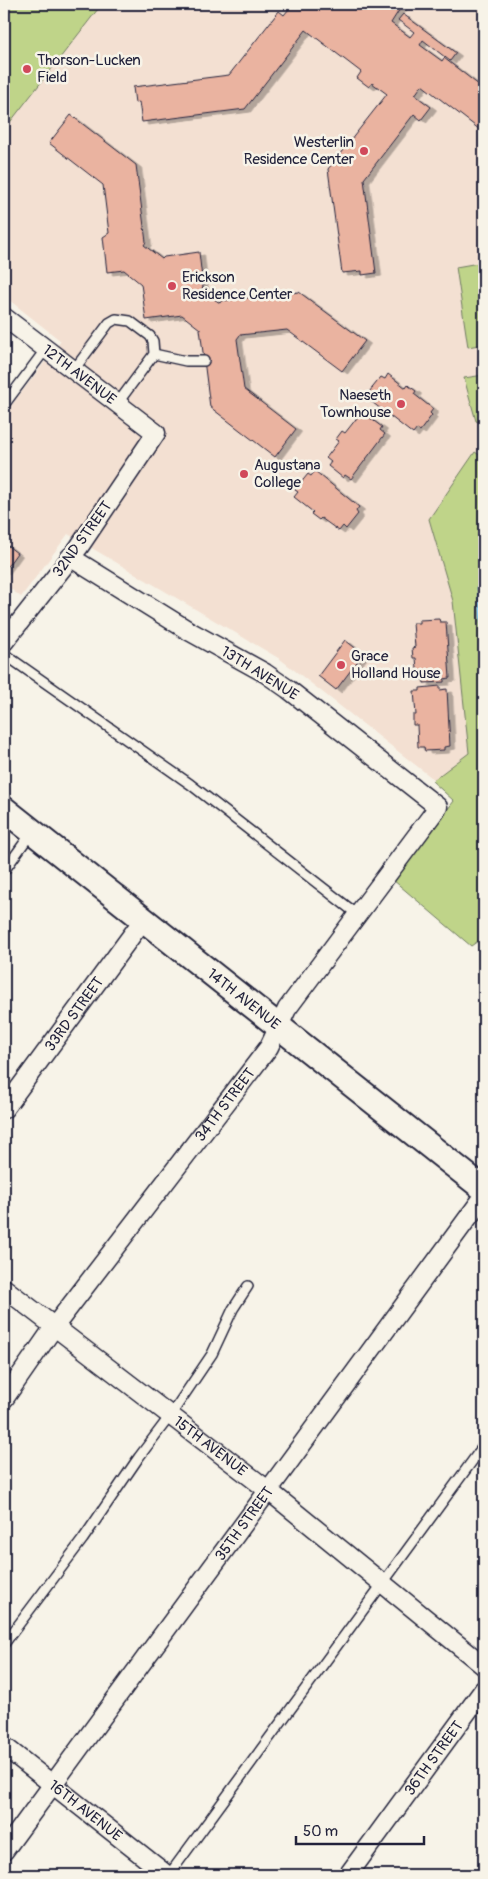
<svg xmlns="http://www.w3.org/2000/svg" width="488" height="1879" viewBox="0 0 488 1879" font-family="Pangolin,sans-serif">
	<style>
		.built { fill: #f3e0d2 }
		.green { fill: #bfd489; stroke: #707b62 }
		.water { fill: #98d8f9; stroke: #698fad }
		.building { fill: #eab3a0; stroke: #22223b; filter: url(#shadow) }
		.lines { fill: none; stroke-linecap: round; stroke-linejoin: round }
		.lane-casing { stroke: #22223b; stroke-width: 12 }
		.street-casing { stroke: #22223b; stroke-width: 21 }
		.secondary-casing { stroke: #22223b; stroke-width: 28 }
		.lane { stroke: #f7f3e8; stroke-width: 9 }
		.street { stroke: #f7f3e8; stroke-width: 18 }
		.secondary { stroke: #f7f3e8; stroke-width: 24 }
		.poi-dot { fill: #d1495b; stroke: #f7f3e8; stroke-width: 2 }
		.labels { text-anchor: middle; stroke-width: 5; stroke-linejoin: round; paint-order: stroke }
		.poi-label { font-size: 15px; fill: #22223b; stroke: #f7f3e8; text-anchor: start }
		.street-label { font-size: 15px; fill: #22223b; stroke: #f7f3e8 }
	</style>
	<defs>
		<filter id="shadow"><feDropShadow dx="5.5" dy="3" stdDeviation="0" flood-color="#0004"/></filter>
	</defs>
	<rect width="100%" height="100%" fill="#f7f3e8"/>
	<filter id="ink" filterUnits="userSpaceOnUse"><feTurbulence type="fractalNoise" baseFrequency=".02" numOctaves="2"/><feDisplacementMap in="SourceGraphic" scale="10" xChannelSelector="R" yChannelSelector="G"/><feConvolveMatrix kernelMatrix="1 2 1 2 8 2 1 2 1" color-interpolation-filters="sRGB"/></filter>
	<g filter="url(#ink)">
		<polygon class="built" points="4,4 484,4 484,942 400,876 459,799 280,659 68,534 21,597 4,584 4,415 61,341 4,296"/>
		<g class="green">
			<polygon points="4,4 92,4 98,9 4,130"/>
			<polygon points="484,262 484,344 468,347 456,267"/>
			<polygon points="484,375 484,424 476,421 464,378"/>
			<polygon points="475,452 484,458 484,937 471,946 393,880 454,801 432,781 469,753 453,601 429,519"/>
		</g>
		<polygon class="water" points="484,566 484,661 477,587"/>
		<g class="building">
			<polygon points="293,4 403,4 391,23 410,37 414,32 398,20 403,14 456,53 450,61 423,40 420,45 442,61 444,58 484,89 484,133 422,85 415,95 431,107 421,120 414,114 364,179 376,273 362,275 362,271 342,273 328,169 387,94 372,83 369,87 357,78 361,72 306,30 245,109 142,122 139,102 135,103 133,87 229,75 279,11 284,15"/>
			<polygon points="71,115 136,165 146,242 144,245 162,259 164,257 199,252 203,287 201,290 220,303 221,301 299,292 365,341 342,371 287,330 240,335 237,339 244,389 296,429 275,457 210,407 200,329 182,315 146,320 141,284 124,270 107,272 103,237 109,233 103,185 49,143"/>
			<polygon points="388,374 406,388 408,385 409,386 416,391 414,394 433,409 430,413 432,415 420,431 417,429 413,434 368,399 372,394 369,392 381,377 385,379"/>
			<polygon points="360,414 364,417 366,415 382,427 380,430 385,434 351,479 345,475 343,478 328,466 331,462 326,458 339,441 336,439 342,431 345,433"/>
			<polygon points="315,471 359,507 356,511 358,514 346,529 343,526 339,531 321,518 319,520 311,514 313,512 294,497 298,492 295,490 308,474 311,476"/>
			<polygon points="4,543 17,553 4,571"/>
			<polygon points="439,619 440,622 446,622 450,678 444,679 444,682 424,683 424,679 418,680 416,658 413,658 412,648 415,647 413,623 419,623 419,620"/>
			<polygon points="345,640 363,654 336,690 318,676"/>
			<polygon points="440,686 440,690 447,689 450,746 444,747 444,750 425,751 424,747 418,747 417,725 413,725 413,715 416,715 414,691 420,691 420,688"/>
		</g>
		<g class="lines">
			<defs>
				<g id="lane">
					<polyline points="154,354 186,361 204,361"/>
					<polyline points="73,371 109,323 116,319 130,321 150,336 153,341 154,354 117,404"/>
					<polyline points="4,405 45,350"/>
					<polyline points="7,656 190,784 358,915"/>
					<polyline points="4,871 32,832"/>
					<polyline points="4,1644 83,1539 139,1457 170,1416 212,1354 233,1309 248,1286"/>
					<polyline points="169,1875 484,1445"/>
				</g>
				<g id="street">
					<path id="s1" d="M 4,317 L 156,433 L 79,547 L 4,642"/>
					<path id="s2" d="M 4,1109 L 143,920"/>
					<path id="s3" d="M 4,1288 L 269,1491 L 484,1666"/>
					<path id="s4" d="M 4,1399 L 54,1327 L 269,1047 L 287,1009 L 438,807 L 288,689 L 265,673 L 189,631 L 70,557"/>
					<path id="s5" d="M 4,1746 L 167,1875"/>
					<path id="s6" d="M 4,1851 L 484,1196"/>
					<path id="s7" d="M 348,1875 L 484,1689"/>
				</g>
				<g id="secondary">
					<path id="s8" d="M 4,809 L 484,1189"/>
				</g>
			</defs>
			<use href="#lane" class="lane-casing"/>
			<use href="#street" class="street-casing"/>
			<use href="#secondary" class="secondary-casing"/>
			<use href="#lane" class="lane"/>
			<use href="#street" class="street"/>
			<use href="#secondary" class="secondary"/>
		</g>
	</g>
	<g class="poi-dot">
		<circle cx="27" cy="69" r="5"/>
		<circle cx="364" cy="151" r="5"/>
		<circle cx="172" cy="286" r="5"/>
		<circle cx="401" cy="404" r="5"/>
		<circle cx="244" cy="474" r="5"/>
		<circle cx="341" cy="665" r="5"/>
	</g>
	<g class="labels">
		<g class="poi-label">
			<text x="37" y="65">Thorson-Lucken<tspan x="37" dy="17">Field</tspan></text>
			<text x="354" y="147" text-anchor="end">Westerlin<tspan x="354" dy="17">Residence Center</tspan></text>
			<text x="182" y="282">Erickson<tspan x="182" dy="17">Residence Center</tspan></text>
			<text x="391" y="400" text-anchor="end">Naeseth<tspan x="391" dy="17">Townhouse</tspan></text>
			<text x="254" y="470">Augustana<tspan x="254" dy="17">College</tspan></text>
			<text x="351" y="661">Grace<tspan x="351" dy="17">Holland House</tspan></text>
		</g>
		<g class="street-label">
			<text dy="5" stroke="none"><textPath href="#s1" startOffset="95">12TH AVENUE</textPath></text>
			<text transform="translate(82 539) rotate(-54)" y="5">32ND STREET</text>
			<text transform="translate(260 673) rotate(32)" y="5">13TH AVENUE</text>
			<text dy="5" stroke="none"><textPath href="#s8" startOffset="306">14TH AVENUE</textPath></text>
			<text dy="5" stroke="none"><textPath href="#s2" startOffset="118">33RD STREET</textPath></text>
			<text dy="5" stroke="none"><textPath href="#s4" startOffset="368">34TH STREET</textPath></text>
			<text dy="5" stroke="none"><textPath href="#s3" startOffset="260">15TH AVENUE</textPath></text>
			<text dy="5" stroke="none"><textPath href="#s6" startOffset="406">35TH STREET</textPath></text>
			<text dy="5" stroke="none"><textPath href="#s7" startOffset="145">36TH STREET</textPath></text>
			<text dy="5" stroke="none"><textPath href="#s5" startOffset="104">16TH AVENUE</textPath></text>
		</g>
	</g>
	<rect width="488" height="1879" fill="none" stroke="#f7f3e8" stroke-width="20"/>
	<rect x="10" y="10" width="468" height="1859" fill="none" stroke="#22223b" stroke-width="2" filter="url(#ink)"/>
	<path d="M296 1836v8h128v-8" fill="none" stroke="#22223b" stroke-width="2.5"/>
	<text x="303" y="1836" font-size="15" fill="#22223b" stroke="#f7f3e8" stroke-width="4" paint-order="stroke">50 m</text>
</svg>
